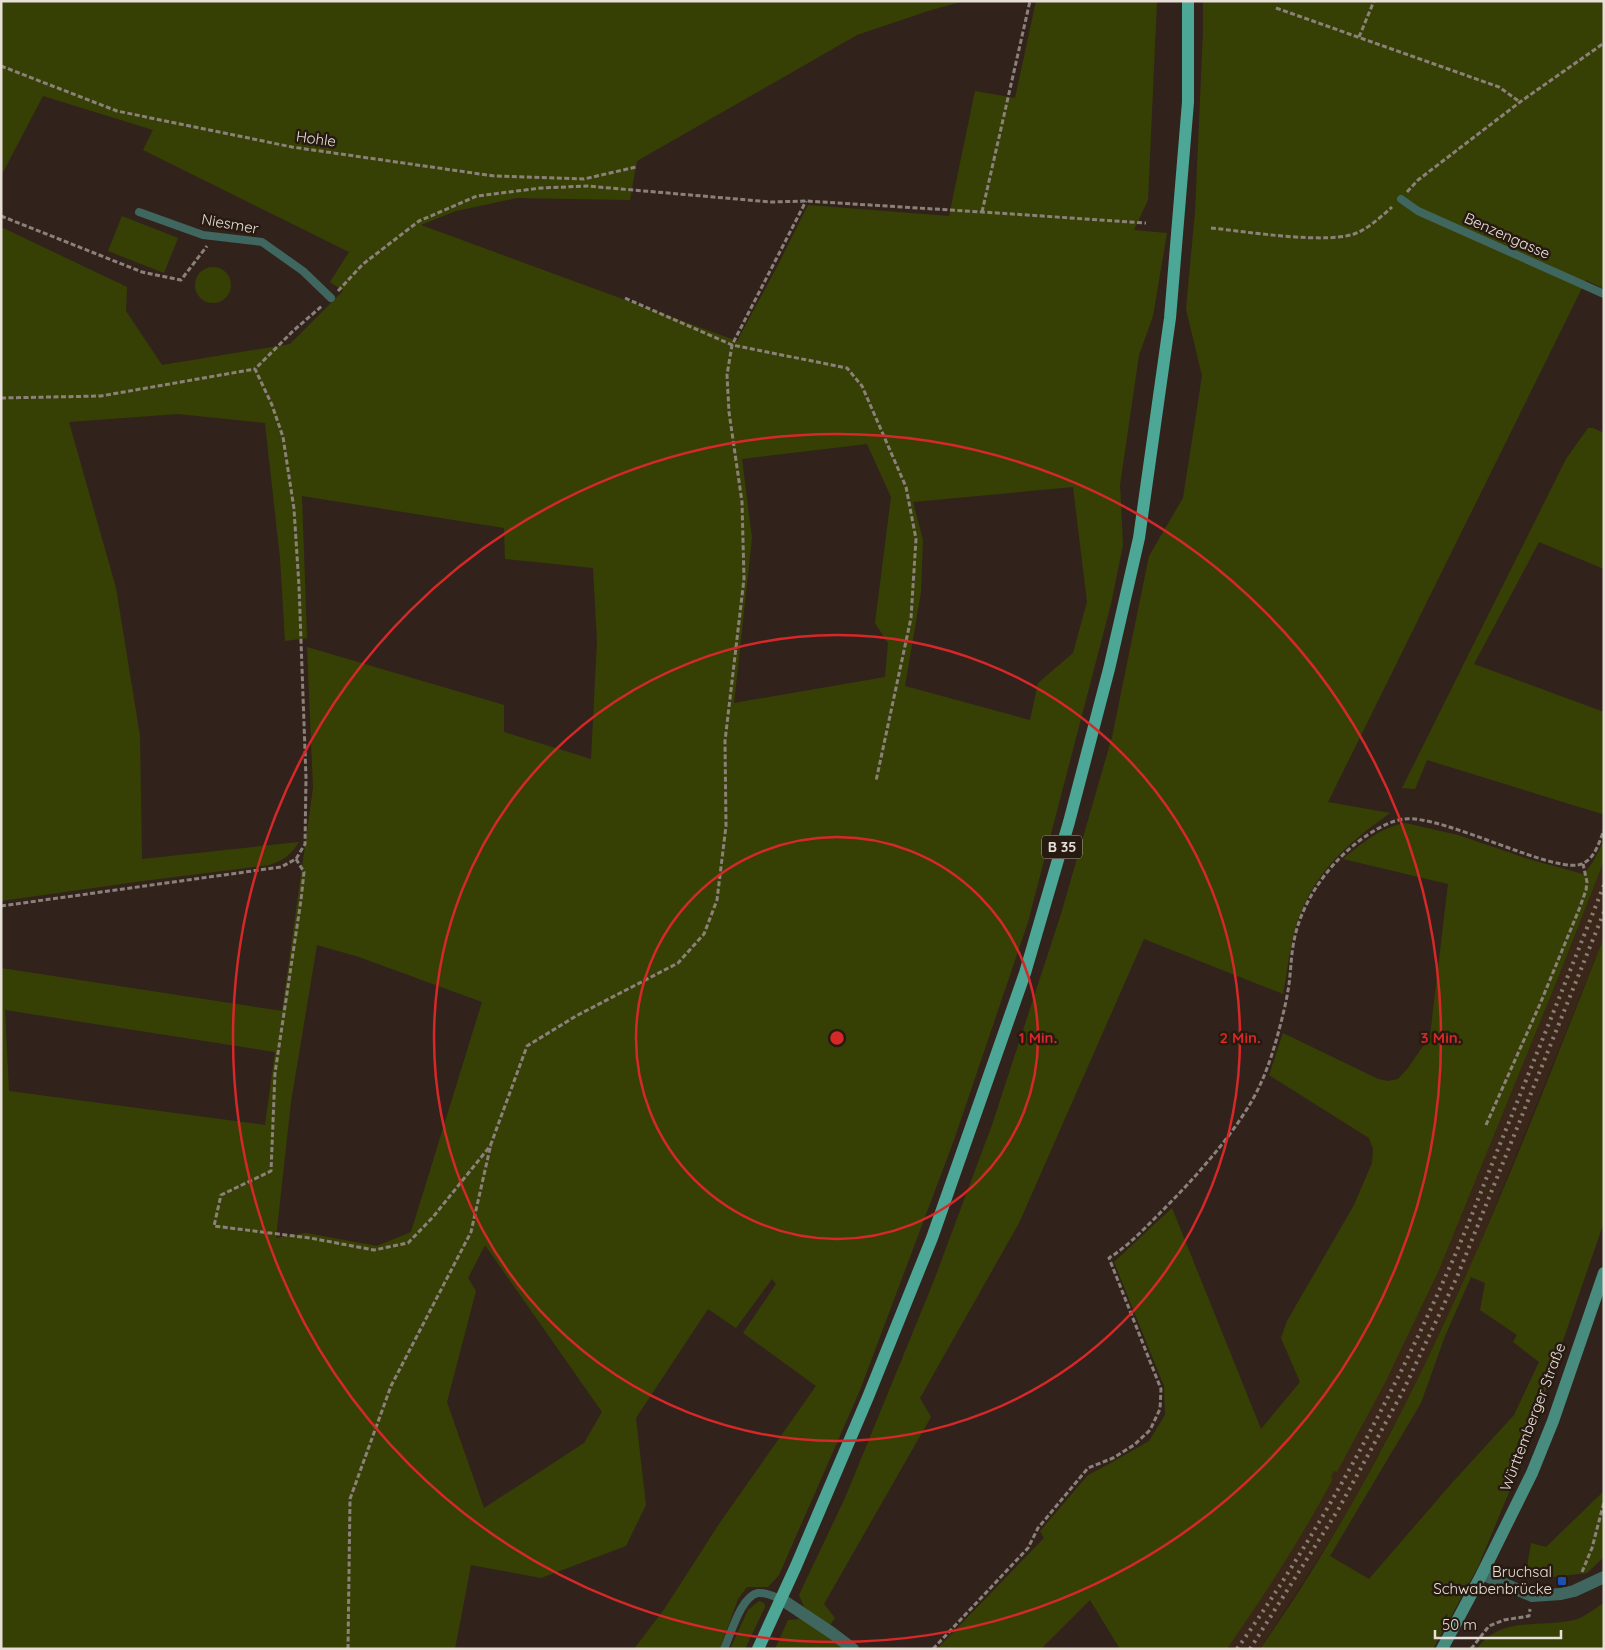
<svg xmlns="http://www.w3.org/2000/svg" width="1605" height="1650" viewBox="0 0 1605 1650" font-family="Quicksand,sans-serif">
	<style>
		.built { fill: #3a271a }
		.green { fill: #374004; fill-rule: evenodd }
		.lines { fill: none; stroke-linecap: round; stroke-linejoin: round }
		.path { stroke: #8c817a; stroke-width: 3; stroke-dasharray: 5 2.5; stroke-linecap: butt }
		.service { stroke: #3f675f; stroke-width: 8 }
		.minor { stroke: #3f675f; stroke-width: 12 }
		.secondary { stroke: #488b7f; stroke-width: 12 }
		.primary { stroke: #4da797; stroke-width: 12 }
		.rail { stroke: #887d76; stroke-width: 4; stroke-dasharray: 2.5 5; stroke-linecap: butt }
		.ring { fill: none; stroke: #d62828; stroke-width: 2.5 }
		.transit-dot { fill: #1a4fb4; stroke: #271a11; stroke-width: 2 }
		.labels { text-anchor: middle; stroke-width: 5; stroke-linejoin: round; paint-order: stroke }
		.shield { fill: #271a11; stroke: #aea49d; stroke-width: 1 }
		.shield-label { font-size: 14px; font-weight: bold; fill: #e8dfd9 }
		.street-label { font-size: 15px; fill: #e8dfd9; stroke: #271a11 }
		.poi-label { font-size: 15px; fill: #e8dfd9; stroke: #271a11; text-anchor: end }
		.centre { fill: #d62828; stroke: #271a11; stroke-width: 2.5 }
		.ring-label { font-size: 15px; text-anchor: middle; font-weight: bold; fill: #d62828; stroke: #271a11; stroke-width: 5; stroke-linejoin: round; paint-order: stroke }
	</style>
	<rect width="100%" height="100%" fill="#31231b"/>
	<polygon class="built" points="1604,861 1604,937 1465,1281 1410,1395 1346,1515 1260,1649 1227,1649 1248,1618 1321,1501 1333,1479 1331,1477 1334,1471 1337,1472 1385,1383 1439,1270 1558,978"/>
	<g class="green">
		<path d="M 1,1 L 964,1 L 928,11 L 857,35 L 637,161 L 630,200 L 517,198 L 456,211 L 421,225 L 737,341 L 778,265 L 808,205 L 949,216 L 975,91 L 1015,98 L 1036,1 L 1157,1 L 1148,200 L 1134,230 L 1167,233 L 1153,316 L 1139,355 L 1120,485 L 1123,545 L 1111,604 L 1028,922 L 954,1140 L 860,1390 L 779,1575 L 768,1587 L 747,1587 L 738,1599 L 720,1649 L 634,1649 L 665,1608 L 719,1524 L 816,1386 L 743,1333 L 776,1284 L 772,1279 L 736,1328 L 708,1309 L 636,1418 L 646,1505 L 626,1546 L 541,1578 L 471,1565 L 455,1649 L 1,1649 L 1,968 L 282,1011 L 313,788 L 307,647 L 504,705 L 504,732 L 591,759 L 597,641 L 593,568 L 505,559 L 504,528 L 302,496 L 307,638 L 285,641 L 280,558 L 265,423 L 178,414 L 69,422 L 116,588 L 140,736 L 142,859 L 299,842 C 290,856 284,860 269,865 L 143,881 L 1,901 L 1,227 L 127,287 L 126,311 L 162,365 L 290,344 L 343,291 L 330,282 L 349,252 L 143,150 L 153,130 L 43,96 L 1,176 ZM 867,444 L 891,497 L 875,623 L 888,643 L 885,677 L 734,703 L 752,538 L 742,459 ZM 1073,487 L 1087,602 L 1073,653 L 1038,683 L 1030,720 L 905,686 L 921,592 L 923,540 L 913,502 ZM 317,945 L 359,957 L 482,1002 L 411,1232 L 377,1246 L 306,1233 L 276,1238 L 291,1102 ZM 5,1010 L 275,1052 L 265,1125 L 9,1091 ZM 485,1245 L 602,1412 L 584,1443 L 484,1508 L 447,1402 L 476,1291 L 468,1278 Z"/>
		<path d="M 1203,1 L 1604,1 L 1604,289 L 1586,280 L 1328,802 L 1390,813 C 1340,849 1307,879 1292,941 C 1288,958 1287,976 1283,994 L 1144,939 L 1019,1223 L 920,1398 L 931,1417 L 824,1604 L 835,1618 L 830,1625 L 805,1609 L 799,1595 L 845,1498 L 933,1283 L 992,1125 L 1061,914 L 1112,737 L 1149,556 L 1183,498 L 1202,376 L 1186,309 L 1195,212 L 1203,32 Z"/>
		<polygon points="122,216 178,238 164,273 108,251"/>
		<circle cx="213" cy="285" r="18"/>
		<polygon points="1588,428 1593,428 1604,433 1604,569 1539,542 1474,664 1604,712 1604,809 1602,814 1427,760 1415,789 1402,788 1566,459"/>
		<path d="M 1405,823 L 1458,835 L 1528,859 L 1583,874 C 1593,864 1599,852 1604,838 L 1604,861 L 1558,978 L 1439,1270 L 1385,1383 L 1337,1472 L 1334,1471 L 1331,1477 L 1333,1479 C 1302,1537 1265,1594 1227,1649 L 1120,1649 L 1090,1600 L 1041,1649 L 937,1649 L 1044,1538 L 1040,1531 L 1088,1475 L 1109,1464 L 1149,1441 L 1165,1415 L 1164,1386 L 1114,1262 L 1172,1208 L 1261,1429 L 1300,1382 L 1281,1338 L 1287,1321 L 1354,1205 L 1372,1163 L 1373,1149 L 1369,1138 L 1269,1075 L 1283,1033 L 1378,1079 L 1388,1081 L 1398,1079 L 1408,1068 L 1430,1036 L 1448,884 L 1343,859 C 1362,843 1380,828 1405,823 Z"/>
		<path d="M 1604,937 L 1604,1222 L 1519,1468 L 1478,1567 L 1433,1649 L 1260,1649 C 1413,1432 1508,1182 1604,937 ZM 1471,1277 L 1485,1283 L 1480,1310 L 1517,1335 L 1513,1342 L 1539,1362 L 1514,1415 L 1451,1484 L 1369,1579 L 1330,1556 L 1421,1403 L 1445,1336 Z"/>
		<polygon points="1604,1491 1604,1557 1587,1573 1552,1577 1527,1567 1531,1543 1546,1547"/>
		<polygon points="759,1601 764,1603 765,1607 745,1649 730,1649 748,1610"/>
		<path d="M 1604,1603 L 1604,1649 L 1477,1649 C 1500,1616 1540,1628 1574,1620 C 1584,1618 1595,1608 1604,1603 Z"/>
		<polygon points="801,1619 846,1649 775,1649 788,1620"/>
	</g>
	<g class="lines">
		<g class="path">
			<polyline points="1276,8 1499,87 1520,102"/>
			<polyline points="1359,37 1374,1"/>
			<polyline points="1,66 117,111 292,147 494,176 584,179 636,167"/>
			<polyline points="1407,192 1418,180 1520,102 1604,43"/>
			<polyline points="982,212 1030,1"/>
			<polyline points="1,216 142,272 181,280 207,246"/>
			<path d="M 1211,228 C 1243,231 1332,246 1359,232 C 1371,226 1382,216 1392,207"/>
			<polyline points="338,291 363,264 419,221 477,196 541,188 587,186 771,202 806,201 982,212 1146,223"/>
			<polyline points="625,298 732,345 847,368 862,386 906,487 916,539 911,618 876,781"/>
			<polyline points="1,398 101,396 255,369"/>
			<polyline points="296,859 304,872 301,900 275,1073 271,1171 221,1195 214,1226 310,1238 374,1250 408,1243 433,1217 491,1145"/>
			<polyline points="1,906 281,867 296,859 305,844 306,778 299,586 294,509 283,437 272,405 255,369 293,331 323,305"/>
			<polyline points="1486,1125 1540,1004 1580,907 1586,890 1587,882 1583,864"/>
			<polyline points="1582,1572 1592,1548 1604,1502"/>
			<polyline points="348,1649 350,1499 391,1386 471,1232 491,1144 527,1046 576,1016 678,963 704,934 717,900 726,826 725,741 744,579 742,502 729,412 727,375 732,345 806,201"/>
			<path d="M 933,1649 L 1028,1548 L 1038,1528 L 1088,1468 L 1113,1458 L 1134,1445 L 1150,1430 L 1160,1409 L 1161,1389 L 1109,1258 C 1128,1246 1143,1230 1159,1214 C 1193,1180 1240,1129 1260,1085 C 1268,1068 1274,1049 1279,1030 C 1283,1015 1287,999 1289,984 C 1291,970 1291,955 1294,941 C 1299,913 1316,883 1336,862 C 1351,845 1381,822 1404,819 C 1444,814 1560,878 1584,863 C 1596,856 1599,842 1604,830"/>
			<polyline points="1471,1649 1489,1626 1504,1620 1529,1616 1530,1609"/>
		</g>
		<g class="service">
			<polyline points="1401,199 1418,211 1604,294"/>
			<polyline points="139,212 203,235 262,242 303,271 331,298"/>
			<path d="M 724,1649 C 731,1634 741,1596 758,1593 C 765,1592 775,1597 781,1599"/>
		</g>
		<g class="minor">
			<polyline points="1482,1574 1532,1596 1561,1594 1574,1591 1604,1577"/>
			<polyline points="781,1599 832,1633 853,1649"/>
		</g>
		<polyline class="secondary" points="1442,1649 1482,1574 1532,1473 1553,1421 1604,1273"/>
		<polyline class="primary" points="758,1649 796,1566 868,1397 932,1238 1025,973 1069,822 1109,669 1139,538 1170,318 1188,102 1188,1"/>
		<g class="rail">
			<path d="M 1237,1649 C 1319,1533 1390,1402 1447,1273 C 1469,1225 1487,1175 1507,1127 C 1540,1046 1572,966 1604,885"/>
			<polyline points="1250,1649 1338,1510 1403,1391 1457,1277 1604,912"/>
		</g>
	</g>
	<g class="ring">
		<circle cx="837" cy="1038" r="201"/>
		<circle cx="837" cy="1038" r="403"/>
		<circle cx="837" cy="1038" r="604"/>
	</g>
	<rect class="transit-dot" x="1557" y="1576" width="10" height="10" rx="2.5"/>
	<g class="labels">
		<rect class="shield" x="1042" y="835.5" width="40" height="23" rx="4"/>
		<g class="shield-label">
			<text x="1062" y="852">B 35</text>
		</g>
		<g class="street-label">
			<text transform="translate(316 139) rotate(8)" y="5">Hohle</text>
			<text transform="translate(230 224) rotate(10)" y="5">Niesmer</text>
			<text transform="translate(1507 236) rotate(24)" y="5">Benzengasse</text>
			<text transform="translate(1533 1417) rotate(-69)" y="5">Württemberger Straße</text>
		</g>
		<g class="poi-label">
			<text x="1552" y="1577">Bruchsal<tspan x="1552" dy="17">Schwabenbrücke</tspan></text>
		</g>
	</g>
	<circle cx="837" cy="1038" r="8" class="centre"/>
	<g class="ring-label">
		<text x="1038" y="1043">1 Min.</text>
		<text x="1240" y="1043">2 Min.</text>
		<text x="1441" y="1043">3 Min.</text>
	</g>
	<rect width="1605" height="1650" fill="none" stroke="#e8dfd9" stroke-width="5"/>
	<path d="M1435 1630v8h126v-8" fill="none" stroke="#e8dfd9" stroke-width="2.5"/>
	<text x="1442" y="1630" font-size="15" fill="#e8dfd9" stroke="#271a11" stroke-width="4" paint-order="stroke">50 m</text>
</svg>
